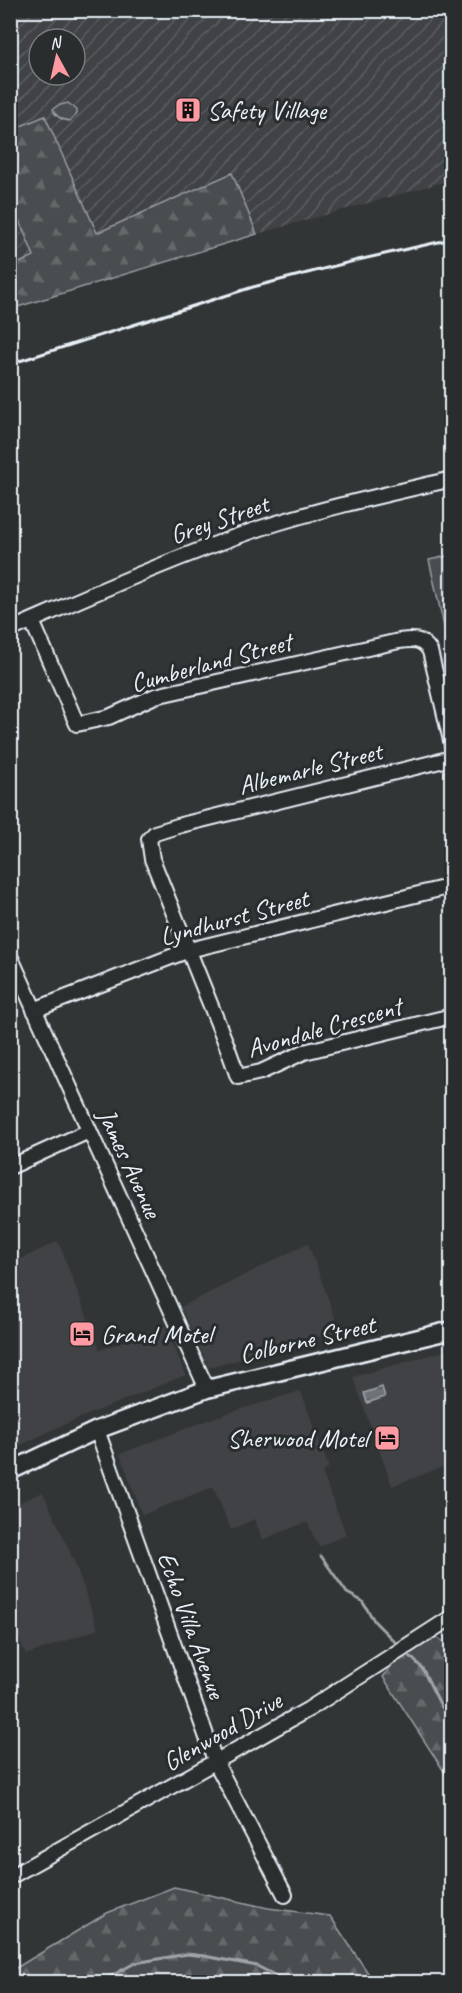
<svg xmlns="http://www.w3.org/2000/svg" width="462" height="1993" viewBox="0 0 462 1993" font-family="Caveat,sans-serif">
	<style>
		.built { fill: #3f4244 }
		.industrial { fill: url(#industrial-furrows); fill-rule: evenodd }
		.forest { fill: url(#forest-firs); stroke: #989fa4; stroke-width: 1.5 }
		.park { fill: #494d4f; stroke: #989fa4; stroke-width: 1.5 }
		.water { fill: url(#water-waves); stroke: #9fa5aa; stroke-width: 1.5 }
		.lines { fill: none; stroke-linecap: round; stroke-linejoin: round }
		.stream { stroke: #9fa5aa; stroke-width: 3 }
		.minor-casing { stroke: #e8f1f8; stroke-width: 18 }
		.major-casing { stroke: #e8f1f8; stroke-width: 21 }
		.minor { stroke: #2a2d2e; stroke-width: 14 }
		.major { stroke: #2a2d2e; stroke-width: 16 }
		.rail { stroke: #e8f1f8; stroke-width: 3 }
		.labels { text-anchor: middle; stroke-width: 6; stroke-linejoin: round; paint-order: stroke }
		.poi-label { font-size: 26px; fill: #e8f1f8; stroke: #2a2d2e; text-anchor: start }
		.street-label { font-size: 26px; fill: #e8f1f8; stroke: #2a2d2e }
	</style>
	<defs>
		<pattern id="industrial-furrows" width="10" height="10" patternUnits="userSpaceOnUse" patternTransform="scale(1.5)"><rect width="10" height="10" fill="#3f4244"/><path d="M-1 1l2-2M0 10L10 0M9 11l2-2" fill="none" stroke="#5b5e60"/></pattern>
		<pattern id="forest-firs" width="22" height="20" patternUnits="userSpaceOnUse" patternTransform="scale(1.5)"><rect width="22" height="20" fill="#494d4f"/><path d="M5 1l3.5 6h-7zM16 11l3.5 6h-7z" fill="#636769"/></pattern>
		<pattern id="water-waves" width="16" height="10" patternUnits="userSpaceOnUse" patternTransform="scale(1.5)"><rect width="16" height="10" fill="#6e7376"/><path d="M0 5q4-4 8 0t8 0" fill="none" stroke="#5a5e60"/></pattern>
	</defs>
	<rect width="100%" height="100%" fill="#323536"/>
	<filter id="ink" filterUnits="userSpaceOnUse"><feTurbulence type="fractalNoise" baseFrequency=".0167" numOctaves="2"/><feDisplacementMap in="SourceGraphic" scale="12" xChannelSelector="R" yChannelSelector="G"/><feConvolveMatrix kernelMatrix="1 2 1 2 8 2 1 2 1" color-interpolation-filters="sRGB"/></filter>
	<g filter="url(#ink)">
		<g class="built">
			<polygon points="58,1241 100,1350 165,1325 186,1375 65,1424 11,1450 11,1264"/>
			<polygon points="308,1243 340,1331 209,1368 181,1307"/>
			<polygon points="451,1349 451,1464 392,1486 353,1377"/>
			<polygon points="301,1391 329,1468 322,1472 346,1534 319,1547 307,1522 262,1540 255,1519 231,1530 213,1487 142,1515 120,1454 218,1416"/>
			<polygon points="43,1492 75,1563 98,1629 26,1655 11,1620 11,1506"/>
		</g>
		<g class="industrial">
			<path d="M 11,11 L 445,11 L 451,39 L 452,161 L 448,166 L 451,180 L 257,234 L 232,173 L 97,233 L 45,117 L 11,130 ZM 39,39 L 75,39 L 75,75 L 39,75 Z"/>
			<polygon points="10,201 35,257 11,267 10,267"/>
		</g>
		<g class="forest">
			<polygon points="45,116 97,233 232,173 257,234 11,309 11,267 34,256 11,201 11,130"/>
			<polygon points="433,1634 451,1648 451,1777 445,1773 383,1677 403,1650"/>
			<polygon points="174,1887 268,1908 330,1916 374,1982 11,1982 11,1971 107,1913"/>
		</g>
		<g class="park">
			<path d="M 68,103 L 77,110 L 77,114 L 70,121 C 63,120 55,117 53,109 L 57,106 Z"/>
			<polygon points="451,555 451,634 446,635 429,560"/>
		</g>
		<polygon class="water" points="382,1387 385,1397 367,1403 364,1393"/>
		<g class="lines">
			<g class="stream">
				<polyline points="321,1556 347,1593 362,1601 375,1622 399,1646"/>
				<polyline points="406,1652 422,1668 441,1706 452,1719"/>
				<polyline points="100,1982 135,1963 187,1954 204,1956 257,1966 288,1982"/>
			</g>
			<defs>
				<g id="minor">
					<path d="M 32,621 L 77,724 L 109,717 L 155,696 L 399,641 C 413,639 422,638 430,651 L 452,745"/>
					<path d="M 10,630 C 93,594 175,557 261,528 C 323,508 388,494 452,479"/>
					<polyline points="452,758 181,825 155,833 149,839 152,859 227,1046 238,1077 261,1072 304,1052 452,1016"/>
					<polyline points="10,956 207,1389"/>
					<polyline points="34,1010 189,950 452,886"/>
					<polyline points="10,1167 89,1131"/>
					<polyline points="97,1430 216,1763 285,1895"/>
					<polyline points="10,1877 309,1709 452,1617"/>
				</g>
				<polyline id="major" points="10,1471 97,1430 207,1389 452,1330"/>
			</defs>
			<use href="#minor" class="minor-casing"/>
			<use href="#major" class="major-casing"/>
			<use href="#minor" class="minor"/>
			<use href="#major" class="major"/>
			<polyline class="rail" points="10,364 253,287 358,260 452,239"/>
		</g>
	</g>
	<defs>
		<symbol id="building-square" viewBox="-11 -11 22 22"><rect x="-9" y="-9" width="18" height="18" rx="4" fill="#ff9aa2" stroke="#2a2d2e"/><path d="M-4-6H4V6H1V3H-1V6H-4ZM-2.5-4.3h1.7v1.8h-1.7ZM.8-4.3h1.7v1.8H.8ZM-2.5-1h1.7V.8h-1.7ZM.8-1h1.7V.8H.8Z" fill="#111"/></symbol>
		<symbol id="hotel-square" viewBox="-11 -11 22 22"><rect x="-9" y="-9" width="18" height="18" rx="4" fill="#ff9aa2" stroke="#2a2d2e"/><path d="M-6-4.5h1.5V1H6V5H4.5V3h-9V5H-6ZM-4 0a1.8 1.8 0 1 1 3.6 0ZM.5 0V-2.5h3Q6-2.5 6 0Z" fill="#111"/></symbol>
	</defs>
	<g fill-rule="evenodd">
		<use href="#building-square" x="173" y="95" width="30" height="30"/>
		<use href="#hotel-square" x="67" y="1319" width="30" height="30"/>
		<use href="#hotel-square" x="372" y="1423" width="30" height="30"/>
	</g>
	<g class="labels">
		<g class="poi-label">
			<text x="207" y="119">Safety Village</text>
			<text x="101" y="1343">Grand Motel</text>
			<text x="368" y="1447" text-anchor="end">Sherwood Motel</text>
		</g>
		<g class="street-label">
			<text transform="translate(219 519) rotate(-19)" y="9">Grey Street</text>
			<text transform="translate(211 662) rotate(-15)" y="9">Cumberland Street</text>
			<text transform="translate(310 768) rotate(-14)" y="9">Albemarle Street</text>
			<text transform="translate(234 917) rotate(-15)" y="9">Lyndhurst Street</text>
			<text transform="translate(324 1027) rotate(-16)" y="9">Avondale Crescent</text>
			<text transform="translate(130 1163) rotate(65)" y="9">James Avenue</text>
			<text transform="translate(307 1339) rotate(-13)" y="9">Colborne Street</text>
			<text transform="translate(192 1625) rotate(70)" y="9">Echo Villa Avenue</text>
			<text transform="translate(222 1731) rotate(-30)" y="9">Glenwood Drive</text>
		</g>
	</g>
	<rect width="462" height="1993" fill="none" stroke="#2a2d2e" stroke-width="36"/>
	<rect x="18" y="18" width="426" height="1957" fill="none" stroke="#e8f1f8" stroke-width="2" filter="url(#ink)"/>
	<g transform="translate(57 57) rotate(352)"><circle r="28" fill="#2a2d2e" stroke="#767b7f" stroke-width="1.5"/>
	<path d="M0-4.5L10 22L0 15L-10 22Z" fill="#ff9aa2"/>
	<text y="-9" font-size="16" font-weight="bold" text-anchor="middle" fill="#e8f1f8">N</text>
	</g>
</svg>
